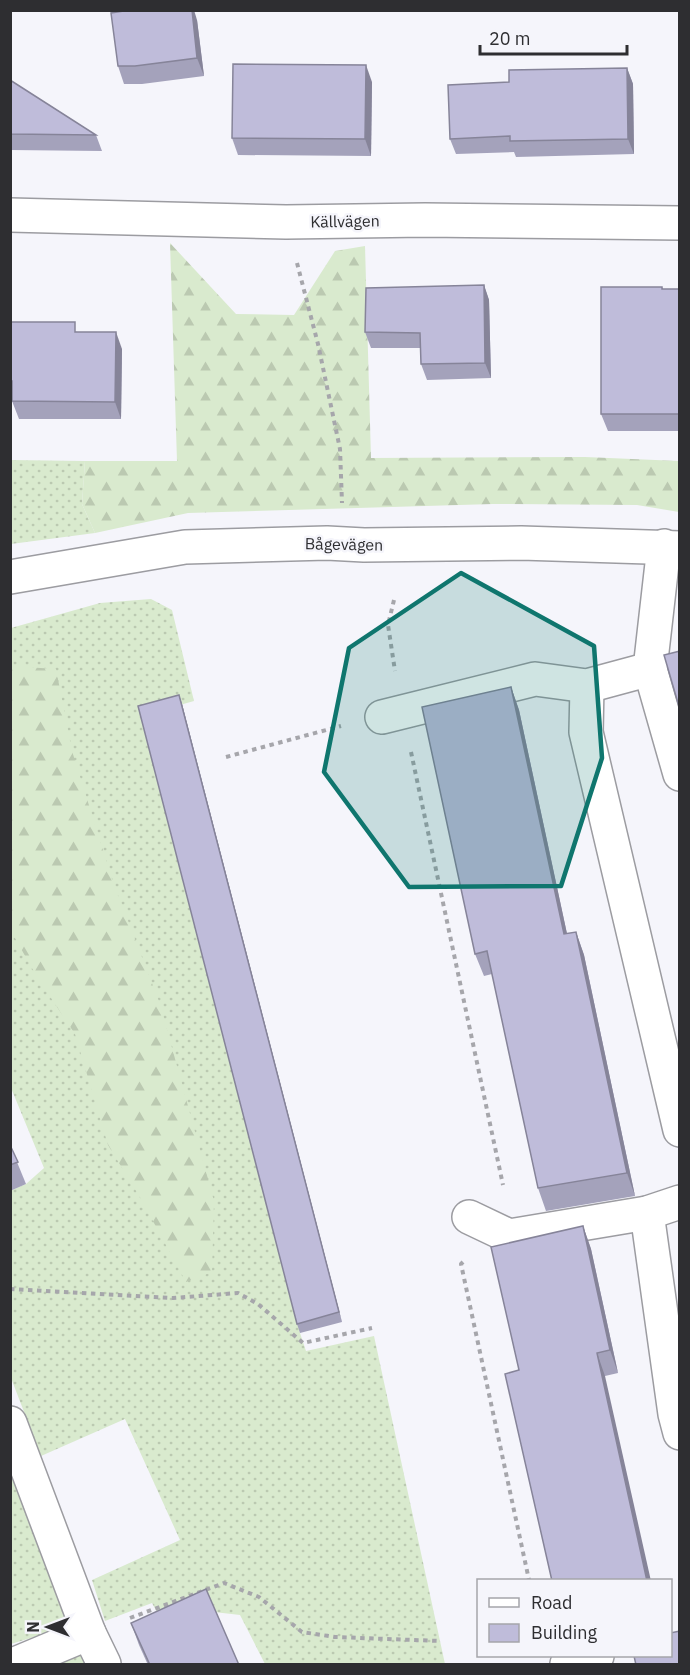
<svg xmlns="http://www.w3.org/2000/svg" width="690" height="1675" viewBox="0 0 690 1675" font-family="'IBM Plex Sans',sans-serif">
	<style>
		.grass { fill: url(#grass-dots) }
		.forest { fill: url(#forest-firs) }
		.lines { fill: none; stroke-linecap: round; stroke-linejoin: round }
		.minor-casing { stroke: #9c9ca1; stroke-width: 36 }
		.path { stroke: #a6a6ab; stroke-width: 4; stroke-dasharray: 4.5 4.5; stroke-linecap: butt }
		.minor { stroke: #fff; stroke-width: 33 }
		.wall { fill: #a4a2bb }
		.shaded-wall { fill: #868499 }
		.building { fill: #bfbcda; stroke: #868499; stroke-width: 1.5 }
		.marked { fill: #0f766e; fill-opacity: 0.2; stroke: #0f766e; stroke-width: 4.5; stroke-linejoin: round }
		.labels { text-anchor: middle; stroke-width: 5; stroke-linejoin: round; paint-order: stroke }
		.street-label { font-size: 16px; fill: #2e2e31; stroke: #f5f5fb }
	</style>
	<defs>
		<pattern id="grass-dots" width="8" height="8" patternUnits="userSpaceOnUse" patternTransform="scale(1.5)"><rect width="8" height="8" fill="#d9eace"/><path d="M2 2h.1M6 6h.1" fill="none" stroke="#bbc9b1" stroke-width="1.8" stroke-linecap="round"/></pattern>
		<pattern id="forest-firs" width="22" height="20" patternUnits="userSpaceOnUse" patternTransform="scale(1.5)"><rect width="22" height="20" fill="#d9eace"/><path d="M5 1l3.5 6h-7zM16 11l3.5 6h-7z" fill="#bbc9b1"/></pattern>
	</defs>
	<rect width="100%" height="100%" fill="#f5f5fb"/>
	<g class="grass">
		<polygon points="10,460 85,461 82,504 95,533 11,544"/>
		<polygon points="151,599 172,610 194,701 141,716 300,1333 306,1351 374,1336 445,1664 265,1664 240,1615 214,1612 168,1632 152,1603 105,1621 92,1580 180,1540 125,1419 41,1456 11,1378 10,1191 26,1184 44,1168 11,1088 11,628 100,603"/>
		<polygon points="10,1455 66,1616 47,1633 11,1644"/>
		<polygon points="79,1653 94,1664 33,1664"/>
	</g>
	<g class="forest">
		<polygon points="170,243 236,314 294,315 335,251 365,246 371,458 585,457 679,461 679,512 637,505 493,504 188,513 95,533 82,504 85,461 177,461"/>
		<polygon points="10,666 56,669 72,751 112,879 160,1004 214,1201 212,1272 186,1282 141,1199 108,1145 75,1034 37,977 11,931"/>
	</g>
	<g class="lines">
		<defs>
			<g id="minor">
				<polyline points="10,215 286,222 425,220 680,223"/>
				<polyline points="664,546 650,669 680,774"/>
				<polyline points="10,577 185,547 327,543 364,545 521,543 680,548"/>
				<polyline points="587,686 586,732 680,1130"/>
				<polyline points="382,717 535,679 587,686 650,669"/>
				<polyline points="647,1213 675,1414 680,1433"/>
				<polyline points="469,1217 509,1236 647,1213 680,1202"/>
				<polyline points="10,1423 89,1633 104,1664"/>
				<polyline points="15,1664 89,1633"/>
				<polyline points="567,1664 597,1656"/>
			</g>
		</defs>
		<use href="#minor" class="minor-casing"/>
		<g class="path">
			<polyline points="297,263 318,344 340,449 342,503"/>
			<polyline points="394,600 388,625 395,671"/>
			<polyline points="411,752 503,1185"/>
			<polyline points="226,757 341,726"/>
			<polyline points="463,1262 461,1264 529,1580"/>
			<polyline points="10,1289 173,1298 238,1293 258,1304 303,1343 372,1328"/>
			<polyline points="130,1618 224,1583 259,1597 302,1632 335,1637 440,1641"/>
		</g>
		<use href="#minor" class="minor"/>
	</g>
	<g class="wall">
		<polygon points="197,20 204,76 142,84 124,84 118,66"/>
		<polygon points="627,68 633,84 634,154 516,157 514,152 456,154 450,139 509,82"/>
		<polygon points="10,80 96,135 102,151 10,150"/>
		<polygon points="372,82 371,156 238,155 232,138"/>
		<polygon points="484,285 489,300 491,378 427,380 421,364 421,348 371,348 365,332"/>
		<polygon points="662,287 663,289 680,289 680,431 608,431 601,414"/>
		<polygon points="10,322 78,332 122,349 121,419 19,419 12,401 12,399 10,399"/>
		<polygon points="511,687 519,710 567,934 576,932 584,955 635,1196 546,1211 538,1188 492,974 484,976 475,954"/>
		<polygon points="179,695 182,704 342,1322 300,1333 297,1324"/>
		<polygon points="10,1145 26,1184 10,1191"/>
		<polygon points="583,1226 591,1249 618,1373 605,1376 519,1370"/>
		<polygon points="131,1623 239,1665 148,1665 139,1645"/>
	</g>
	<g class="shaded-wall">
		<polygon points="192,10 194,10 197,20 204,76 197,58"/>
		<polygon points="366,65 372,82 371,156 365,139"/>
		<polygon points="627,68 633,84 634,154 628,139"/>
		<polygon points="484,285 489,300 491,378 485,363"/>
		<polygon points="116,332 122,349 121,419 115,402"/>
		<polygon points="511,687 519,710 572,957 564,934"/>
		<polygon points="179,695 182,704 342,1322 339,1312"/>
		<polygon points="576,932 584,955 635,1196 627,1173"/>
		<polygon points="583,1226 591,1249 618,1373 610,1350"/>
		<polygon points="597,1353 605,1376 651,1581 647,1581"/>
	</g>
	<g class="building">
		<polygon points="130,10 192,10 197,58 135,66 118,66 111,13"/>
		<polygon points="233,64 366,65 365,139 232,138"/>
		<polygon points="627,68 628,139 510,141 510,136 450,139 448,85 509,82 509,70"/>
		<polygon points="10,80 96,135 10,134"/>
		<polygon points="484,285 485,363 421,364 420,333 365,332 366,288"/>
		<polygon points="601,287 662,287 662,289 680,289 680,414 601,414"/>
		<polygon points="10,322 75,322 75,332 116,332 115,402 12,401 12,381 10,381"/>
		<polygon points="680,651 680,710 664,655"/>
		<polygon points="511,687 564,934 576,932 627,1173 538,1188 487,951 475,954 422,707"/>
		<polygon points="179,695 339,1312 297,1324 138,706"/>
		<polygon points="10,1145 18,1162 10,1165"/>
		<polygon points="583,1226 610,1350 597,1353 647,1581 552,1581 505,1374 519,1370 491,1247"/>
		<polygon points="206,1589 239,1665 150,1665 131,1623"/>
		<polygon points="680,1631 680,1665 636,1665 634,1656 670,1656 670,1633"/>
	</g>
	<path class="marked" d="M 461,573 L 594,646 L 602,758 L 561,886 L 409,887 L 324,772 L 349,648 Z"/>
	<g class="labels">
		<g class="street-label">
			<text transform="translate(345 221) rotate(-1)" y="6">Källvägen</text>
			<text transform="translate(344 544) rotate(1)" y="6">Bågevägen</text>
		</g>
	</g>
	<rect width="690" height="1675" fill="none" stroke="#2e2e31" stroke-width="24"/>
	<rect x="477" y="1579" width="195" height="78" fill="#f5f5fb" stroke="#a5a5aa" stroke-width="1.5"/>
	<rect x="489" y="1598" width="30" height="9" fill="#ffffff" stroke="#a5a5aa" stroke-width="1.5"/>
	<text x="531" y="1609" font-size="18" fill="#2e2e31">Road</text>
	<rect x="489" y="1624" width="30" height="18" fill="#bfbcda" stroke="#a5a5aa" stroke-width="1.5"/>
	<text x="531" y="1639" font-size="18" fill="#2e2e31">Building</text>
	<g transform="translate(48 1627) rotate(270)" stroke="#f5f5fb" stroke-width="4.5" paint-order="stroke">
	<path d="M0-4.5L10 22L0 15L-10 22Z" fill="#2e2e31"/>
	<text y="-9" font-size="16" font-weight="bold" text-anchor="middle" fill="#2e2e31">N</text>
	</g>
	<path d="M480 45v9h147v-9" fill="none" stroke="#2e2e31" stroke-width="3"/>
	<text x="489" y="45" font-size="18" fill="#2e2e31" stroke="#f5f5fb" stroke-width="4.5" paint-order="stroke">20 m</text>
</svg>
